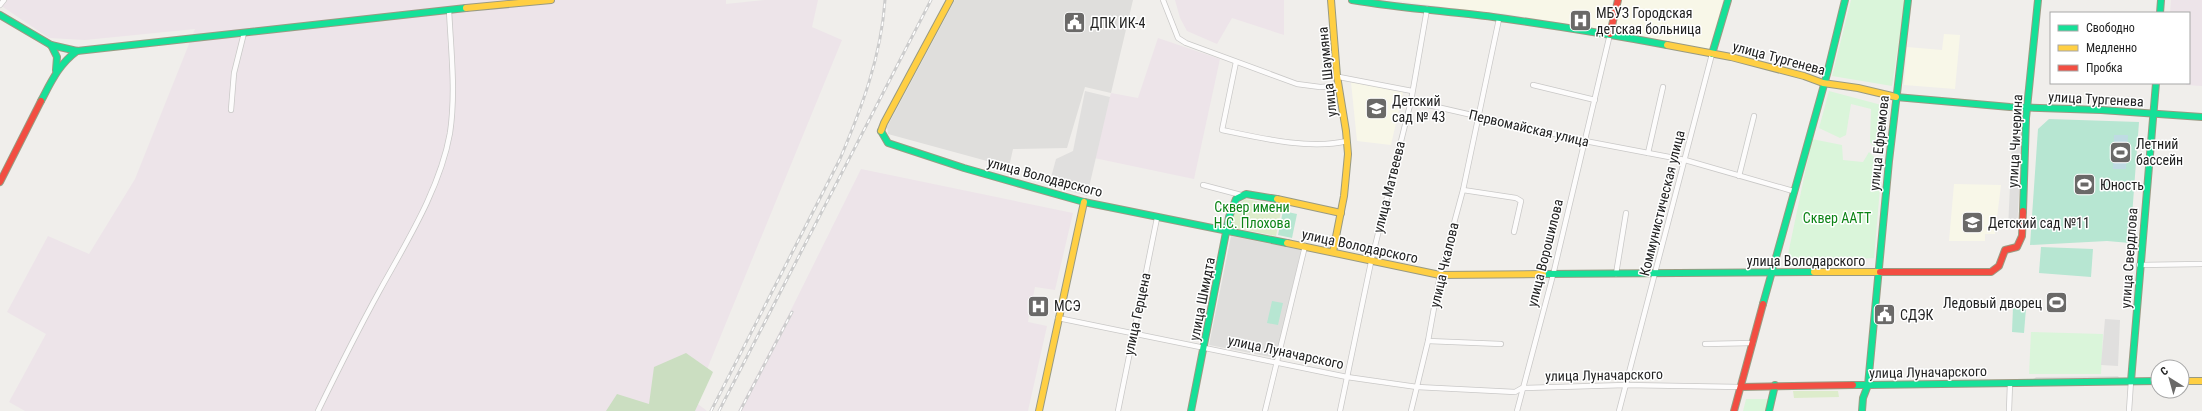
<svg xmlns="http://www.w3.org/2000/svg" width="2202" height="411" viewBox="0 0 2202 411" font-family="'Roboto Condensed',sans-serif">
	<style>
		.residential { fill: #dfdedc }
		.industrial { fill: #ede4e9 }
		.education { fill: #f8f7e8 }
		.grass { fill: #ddeccb }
		.forest { fill: #cbdec1 }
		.park { fill: #daf5da }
		.pitch { fill: #b7e6d2 }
		.parking { fill: #e0dfde }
		.water { fill: #bfdbe3 }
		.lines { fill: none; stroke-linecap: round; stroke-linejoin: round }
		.street-casing { stroke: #c9c8c7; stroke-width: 6 }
		.fast-casing { stroke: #999a82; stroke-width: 8 }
		.slow-casing { stroke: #999a82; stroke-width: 8 }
		.jam-casing { stroke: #999a82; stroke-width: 8 }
		.street { stroke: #fdfcfc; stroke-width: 4.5 }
		.fast { stroke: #16e098; stroke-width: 6 }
		.slow { stroke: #ffcf43; stroke-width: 6 }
		.jam { stroke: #f24e42; stroke-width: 6 }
		.rail-casing { stroke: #ccc; stroke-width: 3 }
		.rail { stroke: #fff; stroke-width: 1.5; stroke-dasharray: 4.5; stroke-linecap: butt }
		.labels { text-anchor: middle; stroke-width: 3; stroke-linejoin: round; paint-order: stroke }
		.poi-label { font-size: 14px; fill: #222; stroke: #fff; text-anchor: start }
		.street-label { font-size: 14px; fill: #222; stroke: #fff }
		.park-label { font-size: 14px; fill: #0c8416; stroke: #fff }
	</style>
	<rect width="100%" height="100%" fill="#f0eeeb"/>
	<g class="residential">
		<polygon points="955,0 1133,0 1111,93 1085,87 1067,148 1013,149 1009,167 888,134 887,127"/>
		<polygon points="1231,236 1301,250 1276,358 1209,345"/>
	</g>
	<g class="industrial">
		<polygon points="0,0 726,0 726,4 765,0 818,0 812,27 842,40 694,401 707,411 25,411 9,402 46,334 7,312 48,236 89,254 135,179 195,29 85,40 49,38 0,5"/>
		<polygon points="1175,0 1284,0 1284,35 1232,18 1217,44 1187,31 1180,18"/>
		<polygon points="2171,0 2202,0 2202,86 2186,85 2186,83 2189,83 2189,13 2170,13"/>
		<polygon points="1158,38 1220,59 1194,179 1094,158 1111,93 1138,98"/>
		<polygon points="861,169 1073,213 1055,290 1035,287 1028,322 1047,326 1028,411 738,411 792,308"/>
	</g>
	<g class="education">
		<polygon points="1393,0 1613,0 1607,30 1501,13 1474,11"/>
		<polygon points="1620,0 1723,0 1711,50 1613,30"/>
		<polygon points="1944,34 1960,35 1955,89 1904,85 1907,47 1942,50"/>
		<polygon points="1351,82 1403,92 1391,145 1357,141"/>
		<polygon points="1954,184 2001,185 1995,234 1985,234 1985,241 1949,241"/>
	</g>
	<g class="grass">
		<polygon points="1245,199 1282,206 1276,236 1231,227 1234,209"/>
		<polygon points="1793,391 1838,391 1839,397 1794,398"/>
	</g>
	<polygon class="forest" points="686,353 713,372 695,411 606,411 617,394 649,404 654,367"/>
	<g class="park">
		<polygon points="1851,0 1905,0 1892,86 1832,76"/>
		<polygon points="1829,91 1889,107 1884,149 1877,150 1870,142 1871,109 1851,104 1846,135 1840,138 1819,128"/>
		<polygon points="1812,139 1842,145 1843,160 1863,162 1869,152 1882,165 1874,258 1786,264"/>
		<polygon points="2031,332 2103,334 2101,374 2029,374"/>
		<polygon points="1746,399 1769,399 1766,411 1743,411"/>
	</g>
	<g class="pitch">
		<polygon points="2049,119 2139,122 2130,243 2107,241 2030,245 2038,129"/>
		<polygon points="1283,211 1297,214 1292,238 1278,235"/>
		<polygon points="2041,247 2093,249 2091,277 2039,273"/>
		<polygon points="1272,301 1283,303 1278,325 1267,323"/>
		<polygon points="2013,307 2026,308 2024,333 2012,332"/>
	</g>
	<g class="parking">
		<polygon points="1085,91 1110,97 1087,196 1049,185 1056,159 1073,151"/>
		<polygon points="2013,120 2023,122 2017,229 2008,229"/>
		<polygon points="2105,319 2120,320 2118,366 2101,365"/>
		<polygon points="2118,376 2120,379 2033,380 2036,377"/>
	</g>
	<polygon class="water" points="2114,135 2128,135 2126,169 2113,169"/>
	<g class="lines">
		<defs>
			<g id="street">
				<polyline points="1163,0 1178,38 1186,43 1297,84 1320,87 1338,86"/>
				<polyline points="0,5 4,0"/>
				<path d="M 1236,62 L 1222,130 C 1260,138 1310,150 1347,141"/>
				<polyline points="1339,77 1412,91"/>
				<polyline points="1533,85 1595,100"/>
				<polyline points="1411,101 1585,141 1685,160 1793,191"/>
				<polyline points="231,110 234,73 244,33"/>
				<polyline points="1648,153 1663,87"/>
				<polyline points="1739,176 1754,116"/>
				<polyline points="1203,185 1241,195"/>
				<polyline points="1463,190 1516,198 1521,201 1514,232"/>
				<polyline points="2139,265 2202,264"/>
				<polyline points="1616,274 1626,213"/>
				<polyline points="1058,318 1347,377 1417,387 1515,392 1522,388 1626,385 1741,387"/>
				<polyline points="1428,341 1501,344"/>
				<polyline points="1705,344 1753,343"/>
				<path d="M 318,411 C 338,370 358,330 380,290 C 407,241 440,189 450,133 C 456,92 451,51 449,10"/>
				<polyline points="1118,411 1157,218"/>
				<polyline points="1265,411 1305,246"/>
				<polyline points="1340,411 1371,262 1411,101 1427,9"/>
				<polyline points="1411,411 1428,341 1440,275 1463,190 1499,19"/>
				<polyline points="1517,411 1553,275 1610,34"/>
				<polyline points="1619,411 1712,54"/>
				<polyline points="2009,411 2010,383"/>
				<polyline points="2129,411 2131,381"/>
			</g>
			<g id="fast">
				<path d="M 1352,0 C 1399,8 1446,11 1493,17 C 1551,25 1609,34 1667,45"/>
				<polyline points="2160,13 2161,0"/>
				<polyline points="0,15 51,45 57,57 56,70"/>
				<polyline points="51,45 77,51 466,8"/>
				<polyline points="1712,54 1728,0"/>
				<polyline points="1896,97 2010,107 2101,110 2202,117"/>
				<path d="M 41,101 C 51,82 59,64 77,51"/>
				<polyline points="881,131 888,143 964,168 1084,202 1287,243"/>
				<polyline points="2023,211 2026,118 2038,0"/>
				<polyline points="1543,274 1814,272"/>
				<polyline points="1763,304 1827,74 1845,0"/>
				<polyline points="2131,381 2156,83"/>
				<polyline points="1853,385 1868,385 1889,161 1908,0"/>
				<polyline points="1191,411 1229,217 1236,199 1246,194 1277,199"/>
				<polyline points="1769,411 1775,385"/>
				<polyline points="1862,411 1863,398 1868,385 2158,381"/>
			</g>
			<g id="slow">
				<polyline points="1331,0 1337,76 1346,131 1348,154 1344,196 1333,252"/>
				<polyline points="466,8 551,0"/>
				<polyline points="1667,45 1731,57 1804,76 1823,83 1858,88 1896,97"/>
				<polyline points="881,131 884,123 950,0"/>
				<polyline points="1277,199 1341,213"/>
				<polyline points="1287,243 1440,275 1543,274"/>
				<polyline points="1814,272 1880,272"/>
				<polyline points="2182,381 2202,381"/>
				<polyline points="1039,411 1084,202"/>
			</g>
			<g id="jam">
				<polyline points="1610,34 1618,0"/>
				<polyline points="0,182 41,101"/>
				<polyline points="1880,272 1991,272 1999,266 2005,250 2017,247 2022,236 2023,211"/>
				<polyline points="1741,387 1853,385"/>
				<polyline points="1734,411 1763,304"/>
			</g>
		</defs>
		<use href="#street" class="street-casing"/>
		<use href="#fast" class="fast-casing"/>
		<use href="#slow" class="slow-casing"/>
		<use href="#jam" class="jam-casing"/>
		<use href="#street" class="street"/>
		<use href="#fast" class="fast"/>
		<use href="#slow" class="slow"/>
		<use href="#jam" class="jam"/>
		<defs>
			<g id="rail">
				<path d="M 711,411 L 840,159 C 862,107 881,57 885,0"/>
				<polyline points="719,411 931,0"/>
				<polyline points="740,411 792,312"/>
			</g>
		</defs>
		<use href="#rail" class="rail-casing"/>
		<use href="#rail" class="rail"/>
	</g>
	<defs>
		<symbol id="hospital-square" viewBox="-11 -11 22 22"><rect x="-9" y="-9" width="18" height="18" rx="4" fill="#6a6968" stroke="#fff"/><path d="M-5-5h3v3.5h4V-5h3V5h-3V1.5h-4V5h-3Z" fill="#fff"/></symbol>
		<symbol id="civic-square" viewBox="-11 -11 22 22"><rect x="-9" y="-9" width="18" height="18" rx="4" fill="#6a6968" stroke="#fff"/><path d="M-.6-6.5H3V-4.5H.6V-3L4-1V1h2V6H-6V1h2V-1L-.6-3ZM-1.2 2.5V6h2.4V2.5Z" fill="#fff"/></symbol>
		<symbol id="school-square" viewBox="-11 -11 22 22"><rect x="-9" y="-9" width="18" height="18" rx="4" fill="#6a6968" stroke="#fff"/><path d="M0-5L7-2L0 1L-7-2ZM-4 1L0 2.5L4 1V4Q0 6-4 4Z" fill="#fff"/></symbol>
		<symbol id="stadium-square" viewBox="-11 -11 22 22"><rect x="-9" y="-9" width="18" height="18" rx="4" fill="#6a6968" stroke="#fff"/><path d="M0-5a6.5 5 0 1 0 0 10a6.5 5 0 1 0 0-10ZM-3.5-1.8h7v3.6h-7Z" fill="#fff"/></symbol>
	</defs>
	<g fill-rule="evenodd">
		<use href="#hospital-square" x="1568" y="8" width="25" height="25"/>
		<use href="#civic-square" x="1062" y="10" width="25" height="25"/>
		<use href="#school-square" x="1364" y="96" width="25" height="25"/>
		<use href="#stadium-square" x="2108" y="140" width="25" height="25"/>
		<use href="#stadium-square" x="2072" y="172" width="25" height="25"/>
		<use href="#school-square" x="1960" y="210" width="25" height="25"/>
		<use href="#stadium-square" x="2044" y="290" width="25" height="25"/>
		<use href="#hospital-square" x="1026" y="294" width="25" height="25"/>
		<use href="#civic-square" x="1872" y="302" width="25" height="25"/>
	</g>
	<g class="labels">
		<g class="poi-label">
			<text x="1596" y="18">МБУЗ Городская<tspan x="1596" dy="16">детская больница</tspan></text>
			<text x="1090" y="28">ДПК ИК-4</text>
			<text x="1392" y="106">Детский<tspan x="1392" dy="16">сад № 43</tspan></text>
			<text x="2136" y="149">Летний<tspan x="2136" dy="16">бассейн</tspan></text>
			<text x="2100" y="190">Юность</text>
			<text x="1988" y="228">Детский сад №11</text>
			<text x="2042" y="308" text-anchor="end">Ледовый дворец</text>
			<text x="1054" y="311">МСЭ</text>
			<text x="1900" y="320">СДЭК</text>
		</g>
		<g class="street-label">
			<text transform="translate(1779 58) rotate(15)" y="5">улица Тургенева</text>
			<text transform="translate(1327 72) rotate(-96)" y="5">улица Шаумяна</text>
			<text transform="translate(2096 99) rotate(3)" y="5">улица Тургенева</text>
			<text transform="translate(1529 128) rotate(13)" y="5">Первомайская улица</text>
			<text transform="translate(2015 141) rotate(-87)" y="5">улица Чичерина</text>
			<text transform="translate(1879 143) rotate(-84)" y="5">улица Ефремова</text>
			<text transform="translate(1045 177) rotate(15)" y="5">улица Володарского</text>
			<text transform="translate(1389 187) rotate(-76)" y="5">улица Матвеева</text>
			<text transform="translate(1662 203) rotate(-76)" y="5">Коммунистическая улица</text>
			<text transform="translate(1360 246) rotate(12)" y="5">улица Володарского</text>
			<text transform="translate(1545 253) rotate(-76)" y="5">улица Ворошилова</text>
			<text transform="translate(2129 258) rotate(-86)" y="5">улица Свердлова</text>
			<text x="1806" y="266">улица Володарского</text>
			<text transform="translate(1444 265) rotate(-77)" y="5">улица Чкалова</text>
			<text transform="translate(1202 299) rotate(-79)" y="5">улица Шмидта</text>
			<text transform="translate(1137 314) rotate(-78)" y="5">улица Герцена</text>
			<text transform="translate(1286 352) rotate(12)" y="5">улица Луначарского</text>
			<text transform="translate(1928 372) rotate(-1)" y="5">улица Луначарского</text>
			<text transform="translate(1604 375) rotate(-1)" y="5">улица Луначарского</text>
		</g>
		<g class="park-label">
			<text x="1252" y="212">Сквер имени<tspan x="1252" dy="16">Н.С. Плохова</tspan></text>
			<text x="1837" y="223">Сквер ААТТ</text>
		</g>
	</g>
	<rect x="2050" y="12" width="140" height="72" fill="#ffffff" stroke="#a7a7a7"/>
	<rect x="2058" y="25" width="20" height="6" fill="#16e098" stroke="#a7a7a7"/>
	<text x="2086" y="32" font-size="12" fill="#222222">Свободно</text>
	<rect x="2058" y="45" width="20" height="6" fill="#ffcf43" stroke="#a7a7a7"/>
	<text x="2086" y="52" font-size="12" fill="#222222">Медленно</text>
	<rect x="2058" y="65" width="20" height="6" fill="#f24e42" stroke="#a7a7a7"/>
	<text x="2086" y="72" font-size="12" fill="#222222">Пробка</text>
	<g transform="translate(2170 379) rotate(323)"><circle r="19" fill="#ffffff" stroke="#a7a7a7"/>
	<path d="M0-3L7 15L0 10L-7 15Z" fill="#6a6968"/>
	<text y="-6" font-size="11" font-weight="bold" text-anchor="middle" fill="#222222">С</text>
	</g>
</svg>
